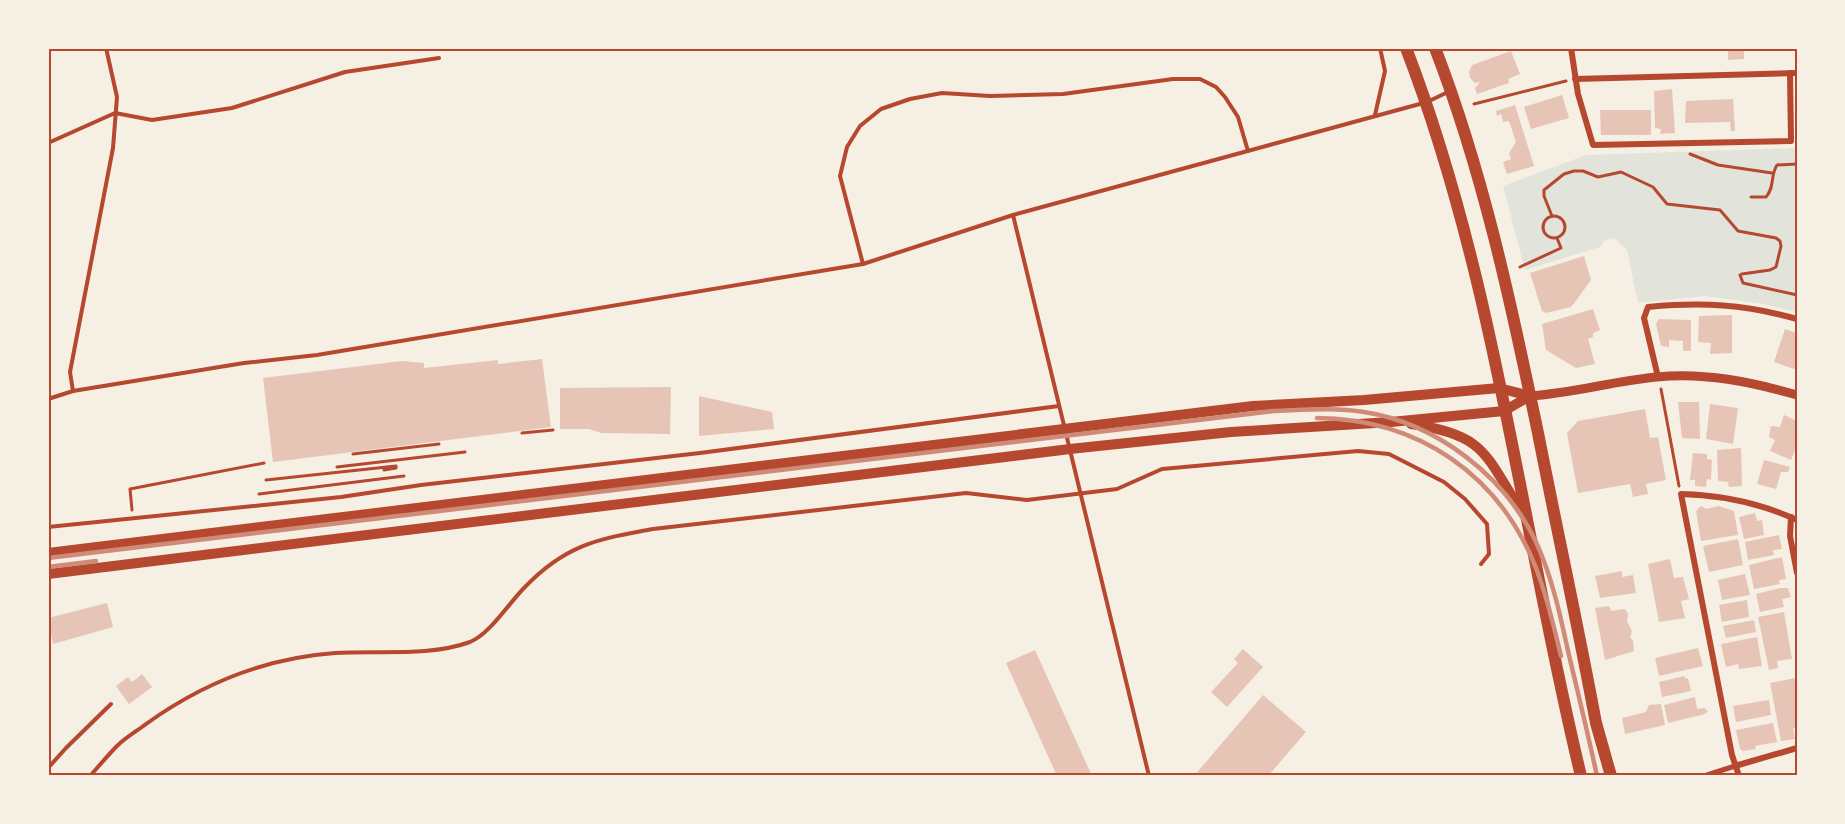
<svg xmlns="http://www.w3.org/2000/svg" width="1845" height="824" viewBox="0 0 1845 824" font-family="Barlow,sans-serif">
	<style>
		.green { fill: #e2e4dc }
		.building { fill: #e6c5b7 }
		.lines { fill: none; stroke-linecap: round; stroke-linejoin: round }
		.path { stroke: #b5482f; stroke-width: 3 }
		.service { stroke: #b5482f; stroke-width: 4 }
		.pedestrian { stroke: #b5482f; stroke-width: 5 }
		.minor { stroke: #b5482f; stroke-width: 6 }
		.tertiary { stroke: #b5482f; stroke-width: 9 }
		.secondary { stroke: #b5482f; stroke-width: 10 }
		.trunk { stroke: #b5482f; stroke-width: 12 }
		.rail { stroke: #cf8b77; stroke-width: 4.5 }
		.neatline { fill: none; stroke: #b5482f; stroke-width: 2 }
	</style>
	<rect width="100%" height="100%" fill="#f6efe4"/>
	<polygon class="green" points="1797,148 1797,312 1764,304 1704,296 1638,303 1627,250 1614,238 1604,241 1600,247 1525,270 1503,186 1586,155"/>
	<g class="building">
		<polygon points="1733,48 1744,48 1744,59 1728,60 1728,51 1733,50"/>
		<polygon points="1511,51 1520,74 1508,79 1509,83 1477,94 1475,88 1480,82 1475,83 1470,78 1469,72 1472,65"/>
		<polygon points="1672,89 1675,133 1660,134 1661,129 1655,128 1654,91"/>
		<polygon points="1562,95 1569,118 1531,129 1524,107"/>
		<polygon points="1733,99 1735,131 1731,131 1730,122 1685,123 1686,101"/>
		<polygon points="1515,105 1534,166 1507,174 1503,162 1511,159 1509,153 1516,142 1509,121 1503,122 1501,114 1497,116 1496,111"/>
		<polygon points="1600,110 1651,110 1651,135 1601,135"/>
		<polygon points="1584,256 1591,280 1575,302 1571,307 1546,313 1542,311 1530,273"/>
		<polygon points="1593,309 1600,330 1593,333 1593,337 1588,339 1595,364 1576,368 1546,350 1542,324"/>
		<polygon points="1732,315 1732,353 1710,354 1711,343 1698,342 1699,316"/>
		<polygon points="1659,319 1691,320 1691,351 1683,351 1683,341 1669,340 1669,347 1661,346 1656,324"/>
		<polygon points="1785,329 1797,333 1797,370 1774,362"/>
		<polygon points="542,359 551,427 273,462 263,378 402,361 424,363 424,368 498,360 498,364"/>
		<polygon points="671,387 670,434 601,433 589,429 560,429 560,388"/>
		<polygon points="699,396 772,412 774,429 699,436"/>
		<polygon points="1678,402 1699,402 1700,439 1682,438"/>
		<polygon points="1710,404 1738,408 1733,444 1706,439"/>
		<polygon points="1645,409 1650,438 1658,437 1666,480 1646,484 1648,494 1633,497 1630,484 1578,493 1567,433 1578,421"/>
		<polygon points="1784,415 1797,421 1797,446 1791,460 1770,451 1775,440 1769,437 1771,426 1780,427"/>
		<polygon points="1741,448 1742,486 1729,487 1728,482 1718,481 1717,450"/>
		<polygon points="1693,453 1707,454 1707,459 1712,460 1711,480 1707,479 1706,487 1695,486 1695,480 1690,480"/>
		<polygon points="1764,460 1790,467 1788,472 1781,472 1776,489 1757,484"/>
		<polygon points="1701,506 1706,509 1719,506 1734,511 1738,535 1701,541 1696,511"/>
		<polygon points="1755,513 1757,521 1762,520 1764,535 1744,539 1739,517"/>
		<polygon points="1779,535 1782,549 1773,550 1774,555 1748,560 1745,542"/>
		<polygon points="1738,539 1743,565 1709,572 1703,546"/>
		<polygon points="1782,557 1786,579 1779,580 1780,584 1754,589 1749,565"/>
		<polygon points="1670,559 1674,578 1683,577 1689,599 1681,601 1685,618 1659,622 1648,564"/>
		<polygon points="1622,571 1622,577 1633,575 1636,593 1600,598 1595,576"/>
		<polygon points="1745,574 1750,595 1722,600 1718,580"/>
		<polygon points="1780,588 1788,588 1791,597 1782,599 1784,607 1760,612 1756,594"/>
		<polygon points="1747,600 1749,617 1722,622 1719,605"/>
		<polygon points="107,603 113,627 53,644 48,618"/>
		<polygon points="1609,606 1611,611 1625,609 1628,614 1627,621 1632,631 1630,638 1633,640 1634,651 1605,660 1595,608"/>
		<polygon points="1784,612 1792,659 1777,661 1778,668 1769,670 1758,617"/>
		<polygon points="1754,620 1756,632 1726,638 1723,626"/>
		<polygon points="1757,637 1762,666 1739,669 1738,664 1726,667 1721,644"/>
		<polygon points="1698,648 1703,666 1659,676 1655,658"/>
		<polygon points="1243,649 1263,667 1227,707 1211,692 1238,663 1234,659"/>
		<polygon points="1035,650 1092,776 1057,776 1006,663"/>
		<polygon points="142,674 152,687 129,704 116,686 128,677 132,682"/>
		<polygon points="1684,676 1686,679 1688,678 1691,691 1662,697 1659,682"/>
		<polygon points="1795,678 1797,691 1797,728 1793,728 1795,739 1781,741 1770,683"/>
		<polygon points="1263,695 1306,732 1268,776 1194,776"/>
		<polygon points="1695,697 1697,709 1704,708 1708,711 1705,714 1668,723 1664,705"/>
		<polygon points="1769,700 1771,715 1736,722 1733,706"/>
		<polygon points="1661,704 1665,725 1625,734 1622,718 1646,712 1649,705"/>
		<polygon points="1773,723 1777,742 1755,746 1756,749 1743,751 1740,749 1736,730"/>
	</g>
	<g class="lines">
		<g class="path">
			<polyline points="1474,104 1566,81"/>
			<polyline points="1690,154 1718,165 1772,173"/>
			<path d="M 1751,197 L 1766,197 C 1775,187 1770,176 1777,165 L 1797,164"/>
			<circle cx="1554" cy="227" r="11"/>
			<polyline points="1552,216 1544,196 1544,190 1564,174 1574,171 1583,171 1598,177 1621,172 1653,187 1667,204 1720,210 1738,231 1776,238 1780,241 1781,246 1776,267 1770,270 1742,274 1740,275 1743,283 1797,295"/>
			<polyline points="1520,267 1561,248 1557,238"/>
			<polyline points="1661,389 1679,486"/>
			<polyline points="522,433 553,430"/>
			<polyline points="353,454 439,444"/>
			<polyline points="337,467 465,452"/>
			<polyline points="266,480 396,466 396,468 384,470"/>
			<polyline points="259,494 404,476"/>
			<polyline points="132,510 130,489 264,463"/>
		</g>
		<g class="service">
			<polyline points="1375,115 1385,71 1380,48"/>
			<polyline points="48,143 115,113 152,120 232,108 345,72 439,58"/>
			<polyline points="1013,215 1149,776"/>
			<polyline points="863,264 840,176 847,147 860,126 881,109 910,99 942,93 990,96 1063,94 1173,79 1200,79 1216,87 1225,97 1238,117 1248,151"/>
			<polyline points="73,391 70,372 113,148 117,97 106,48"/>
			<polyline points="48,399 73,391 244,363 317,355 863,264 1013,215 1427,102 1448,92"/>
			<polyline points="48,527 341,497 421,485 700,453 1059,406"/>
			<polyline points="48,768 66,748 111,704"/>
			<path d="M 90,776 C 99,766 108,755 117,746 C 126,737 137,731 146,724 C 203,683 265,658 335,653 C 378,650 429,657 470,642 C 490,634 509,603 524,588 C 565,545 597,539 653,529 L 966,493 L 1027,500 L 1117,489 L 1162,469 L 1358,451 L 1389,454 L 1444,482 L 1465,499 L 1487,524 L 1489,554 L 1481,564"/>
		</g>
		<polyline class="pedestrian" points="1704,776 1735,766"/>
		<g class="minor">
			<polyline points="1571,48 1578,94 1593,145 1791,141 1790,73"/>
			<polyline points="1575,79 1797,73"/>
			<path d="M 1658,377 L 1644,318 L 1648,307 C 1702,302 1744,304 1797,319"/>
			<polyline points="1791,517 1790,536 1797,573"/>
			<polyline points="1735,766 1797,748"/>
			<path d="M 1739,776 L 1732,755 L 1681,494 C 1722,495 1760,503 1797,520"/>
		</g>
		<path class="tertiary" d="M 1530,396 C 1573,393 1614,381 1657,377 C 1704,372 1752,382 1797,395"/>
		<g class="secondary">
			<path d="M 1411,424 C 1490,435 1485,458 1525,516"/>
			<polyline points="48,553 1253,406 1364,400 1499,388 1530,396"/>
			<polyline points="48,574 1070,449 1231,432 1391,422 1504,411 1530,396"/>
		</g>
		<g class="trunk">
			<path d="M 1406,48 C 1496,282 1522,534 1581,776"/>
			<path d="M 1435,48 C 1483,172 1511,303 1538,433 C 1557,530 1578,626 1596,723 L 1611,776"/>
		</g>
		<g class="rail">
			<path d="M 1317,418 C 1418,419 1499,474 1536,568 C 1547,596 1554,627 1561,656"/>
			<path d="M 48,558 L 1273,411 C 1303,410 1334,407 1364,412 C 1436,423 1505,476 1536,542 C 1552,577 1560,614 1568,651 C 1578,693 1588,734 1597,776"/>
			<polyline points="48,567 96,561"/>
		</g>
	</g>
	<rect width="1845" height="824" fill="none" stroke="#f6efe4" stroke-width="99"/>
	<rect x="50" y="50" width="1746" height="724" class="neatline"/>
</svg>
